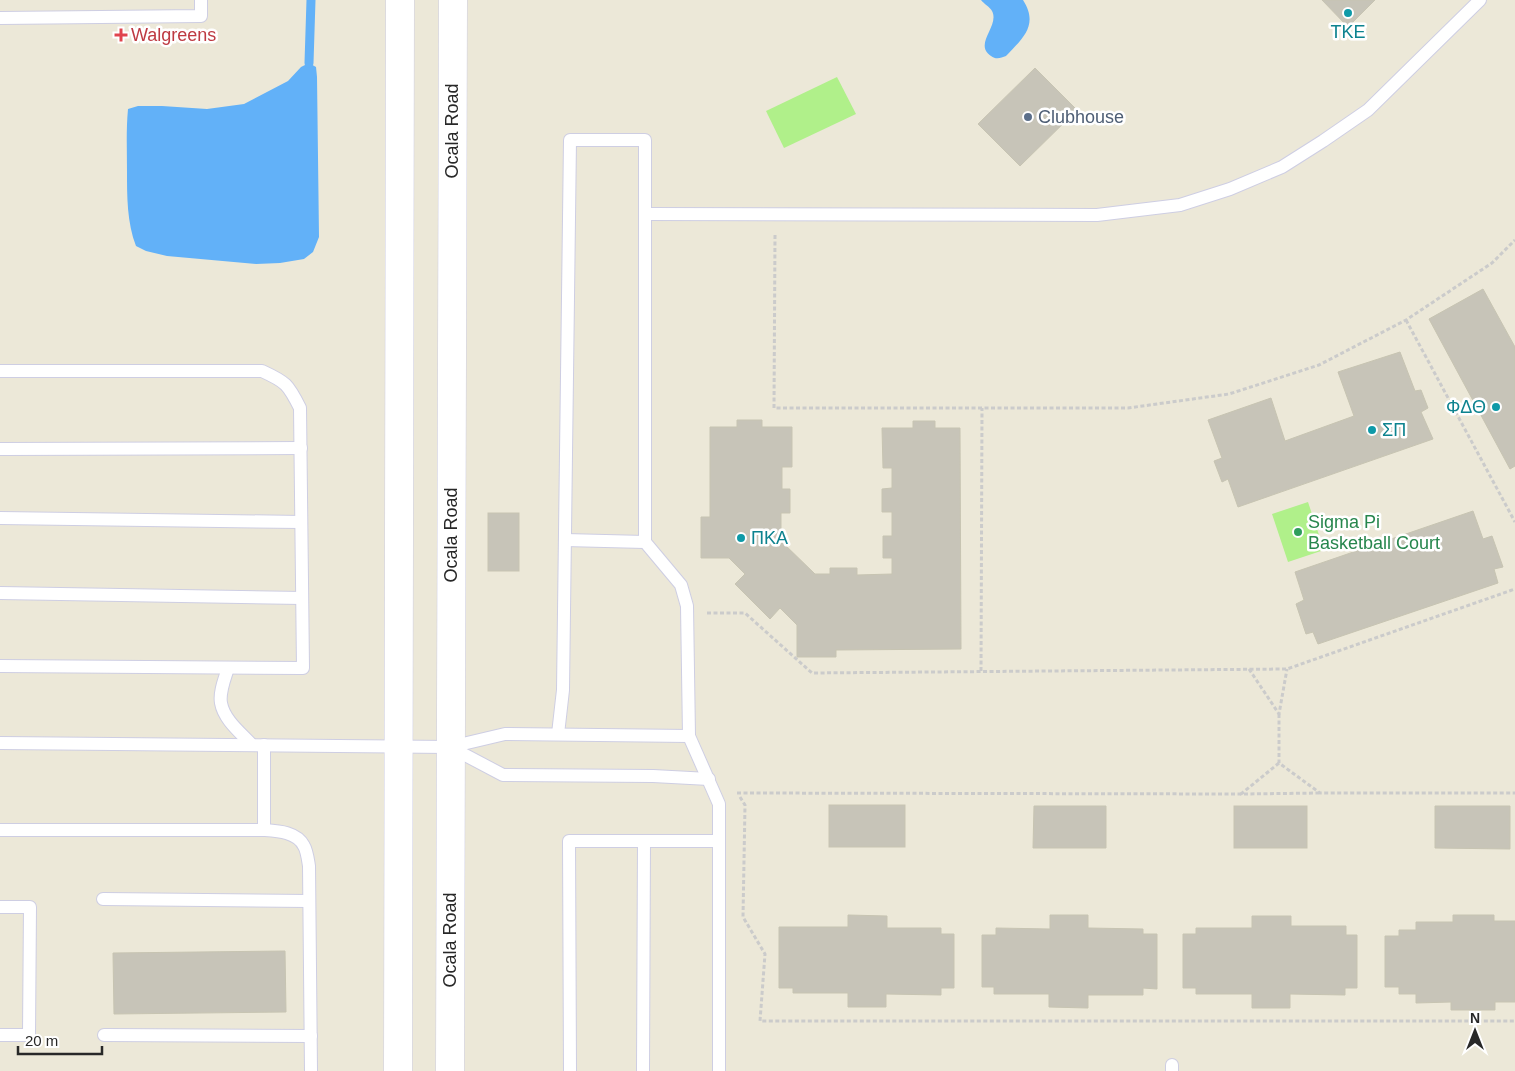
<svg xmlns="http://www.w3.org/2000/svg" width="1515" height="1071" viewBox="0 0 1515 1071" font-family="Arial,sans-serif">
	<style>
		.pitch { fill: #b0f08a }
		.water { fill: #62b1f8 }
		.lines { fill: none; stroke-linecap: round; stroke-linejoin: round }
		.stream { stroke: #62b1f8; stroke-width: 9 }
		.building { fill: #c7c4b8; stroke: #c7c4b2 }
		.service-casing { stroke: #cecee3; stroke-width: 14 }
		.secondary-casing { stroke: #cecee3; stroke-width: 29 }
		.path { stroke: #cbcbcb; stroke-width: 3; stroke-dasharray: 4 2.5; stroke-linecap: butt }
		.service { stroke: #fff; stroke-width: 12 }
		.secondary { stroke: #fff; stroke-width: 28 }
		.culture-dot { fill: #0f9aa8; stroke: #fff; stroke-width: 2 }
		.health-dot { fill: #e0444e; stroke: #fff; stroke-width: 2 }
		.service-dot { fill: #5c6f8a; stroke: #fff; stroke-width: 2 }
		.leisure-dot { fill: #2e9e5b; stroke: #fff; stroke-width: 2 }
		.labels { text-anchor: middle; stroke-width: 5; stroke-linejoin: round; paint-order: stroke }
		.culture-label { font-size: 18px; fill: #0d838f; stroke: #fff; text-anchor: start }
		.health-label { font-size: 18px; fill: #be3a42; stroke: #fff; text-anchor: start }
		.service-label { font-size: 18px; fill: #4e5e75; stroke: #fff; text-anchor: start }
		.street-label { font-size: 18px; fill: #282828; stroke: #fff }
		.leisure-label { font-size: 18px; fill: #27864d; stroke: #fff; text-anchor: start }
	</style>
	<rect width="100%" height="100%" fill="#ece8d8"/>
	<g class="pitch">
		<polygon points="837,77 856,114 784,148 766,111"/>
		<polygon points="1308,502 1324,550 1288,562 1272,514"/>
	</g>
	<g class="water">
		<path d="M 981,0 L 1023,0 C 1039,25 1023,38 1006,56 C 1001,58 996,60 991,56 C 973,44 1000,26 992,11 C 990,7 984,4 981,0 Z"/>
		<path d="M 309,63 L 316,67 L 317,77 L 319,237 L 313,252 L 304,259 L 280,263 L 256,264 L 167,256 L 146,251 L 136,246 C 127,223 127,196 127,172 C 127,151 126,130 128,109 L 138,106 L 162,106 L 207,109 L 244,104 L 288,81 L 301,67 Z"/>
	</g>
	<g class="lines">
		<polyline class="stream" points="309,63 311,0"/>
	</g>
	<g class="building">
		<polygon points="1322,0 1375,0 1348,27"/>
		<polygon points="1035,68 1077,110 1020,166 978,124"/>
		<polygon points="1483,289 1515,347 1515,466 1510,469 1429,319"/>
		<polygon points="1400,352 1415,391 1421,390 1428,408 1421,412 1433,439 1238,507 1228,479 1222,482 1214,461 1222,458 1208,420 1271,398 1285,441 1354,416 1338,372"/>
		<polygon points="737,420 762,420 762,427 792,427 792,467 782,467 782,489 790,489 790,513 781,513 781,541 815,574 830,574 830,568 857,568 857,575 892,574 892,558 883,558 883,536 892,536 892,512 882,512 882,489 892,488 892,468 883,468 882,428 913,428 913,421 935,421 935,428 960,428 961,649 836,650 836,657 797,657 797,625 780,608 770,619 735,584 745,574 729,558 701,558 701,517 710,517 710,427 737,427"/>
		<polygon points="1473,511 1483,539 1492,536 1503,567 1494,569 1498,583 1318,644 1313,632 1306,634 1296,604 1304,600 1295,572"/>
		<rect x="488" y="513" width="31" height="58"/>
		<rect x="829" y="805" width="76" height="42"/>
		<polygon points="1034,806 1106,806 1106,848 1033,848"/>
		<rect x="1234" y="806" width="73" height="42"/>
		<polygon points="1435,806 1510,806 1510,849 1435,848"/>
		<polygon points="848,915 887,916 887,928 941,928 941,934 954,934 954,988 941,988 941,995 886,994 886,1007 848,1007 848,993 793,993 793,988 779,988 779,927 848,927"/>
		<polygon points="1050,915 1088,915 1088,928 1143,929 1143,934 1157,934 1157,989 1143,988 1143,995 1088,995 1088,1008 1049,1007 1049,994 994,994 994,987 982,987 982,935 996,935 996,928 1050,929"/>
		<polygon points="1453,915 1494,915 1494,921 1515,921 1515,1002 1495,1002 1495,1010 1451,1010 1451,1002 1416,1003 1416,994 1399,994 1399,987 1385,987 1385,936 1399,936 1399,930 1416,930 1416,922 1453,922"/>
		<polygon points="1252,916 1291,916 1291,926 1346,926 1346,935 1357,935 1357,988 1345,988 1345,995 1290,994 1290,1008 1252,1008 1252,994 1196,994 1196,988 1183,988 1183,934 1196,934 1196,928 1252,928"/>
		<polygon points="285,951 286,1012 114,1014 113,953"/>
	</g>
	<g class="lines">
		<defs>
			<g id="service">
				<polyline points="0,18 201,16 201,0"/>
				<polyline points="645,214 1097,215 1180,205 1230,189 1282,167 1323,141 1368,110 1480,0"/>
				<path d="M 0,371 L 262,371 C 286,382 288,384 300,408 L 303,668 L 0,666"/>
				<polyline points="0,449 301,448"/>
				<polyline points="0,518 301,522"/>
				<polyline points="565,540 645,542"/>
				<polyline points="0,593 302,598"/>
				<path d="M 228,668 C 225,678 219,692 221,703 C 224,720 241,733 252,745"/>
				<polyline points="558,734 563,690 570,140 645,140 645,542 681,585 687,606 689,736 719,804 719,1071"/>
				<polyline points="0,743 450,747 505,734 689,736"/>
				<polyline points="264,745 264,830"/>
				<polyline points="450,747 503,775 653,776 709,779"/>
				<path d="M 0,830 L 264,830 C 278,831 297,832 304,846 C 307,851 308,860 309,866 L 311,1071"/>
				<polyline points="103,899 309,901"/>
				<polyline points="0,907 30,907 29,1035 0,1035"/>
				<polyline points="104,1035 311,1036"/>
				<polyline points="570,1071 569,841 719,841"/>
				<polyline points="643,1071 644,841"/>
				<polyline points="1172,1071 1172,1065"/>
			</g>
			<g id="secondary">
				<polyline points="398,1071 400,0"/>
				<polyline points="450,1071 453,0"/>
			</g>
		</defs>
		<use href="#service" class="service-casing"/>
		<use href="#secondary" class="secondary-casing"/>
		<g class="path">
			<polyline points="775,235 774,408 1128,408 1229,394 1319,365 1406,320 1492,263 1515,240"/>
			<polyline points="1406,320 1515,522"/>
			<polyline points="707,613 745,613 812,673 1287,669 1515,589"/>
			<polyline points="1249,669 1279,714 1287,669"/>
			<polyline points="981,671 982,408"/>
			<polyline points="1279,714 1279,763 1320,793 1515,793"/>
			<polyline points="1279,763 1241,794 1319,793"/>
			<polyline points="737,793 1241,794"/>
			<polyline points="740,797 745,805 743,917 765,954 760,1021 1515,1021"/>
		</g>
		<use href="#service" class="service"/>
		<use href="#secondary" class="secondary"/>
	</g>
	<g class="culture-dot">
		<circle cx="1348" cy="13" r="5"/>
		<circle cx="1496" cy="407" r="5"/>
		<circle cx="1372" cy="430" r="5"/>
		<circle cx="741" cy="538" r="5"/>
	</g>
	<path class="health-dot" d="M118.5 27.5h5v5h5v5h-5v5h-5v-5h-5v-5h5z"/>
	<circle class="service-dot" cx="1028" cy="117" r="5"/>
	<circle class="leisure-dot" cx="1298" cy="532" r="5"/>
	<g class="labels">
		<g class="culture-label">
			<text x="1348" y="38" text-anchor="middle">TKE</text>
			<text x="1486" y="413" text-anchor="end">ΦΔΘ</text>
			<text x="1382" y="436">ΣΠ</text>
			<text x="751" y="544">ΠΚΑ</text>
		</g>
		<g class="health-label">
			<text x="131" y="41">Walgreens</text>
		</g>
		<g class="service-label">
			<text x="1038" y="123">Clubhouse</text>
		</g>
		<g class="street-label">
			<text transform="translate(452 131) rotate(-90)" y="6">Ocala Road</text>
			<text transform="translate(451 535) rotate(-90)" y="6">Ocala Road</text>
			<text transform="translate(450 940) rotate(-90)" y="6">Ocala Road</text>
		</g>
		<g class="leisure-label">
			<text x="1308" y="528">Sigma Pi<tspan x="1308" dy="21">Basketball Court</tspan></text>
		</g>
	</g>
	<g transform="translate(1475 1031)" stroke="#ffffff" stroke-width="4" paint-order="stroke">
	<path d="M0-4L9 19L0 12L-9 19Z" fill="#282828"/>
	<text y="-8" font-size="14" font-weight="bold" text-anchor="middle" fill="#282828">N</text>
	</g>
	<path d="M18 1046v8h84v-8" fill="none" stroke="#282828" stroke-width="2.5"/>
	<text x="25" y="1046" font-size="15" fill="#282828" stroke="#ffffff" stroke-width="4" paint-order="stroke">20 m</text>
</svg>
